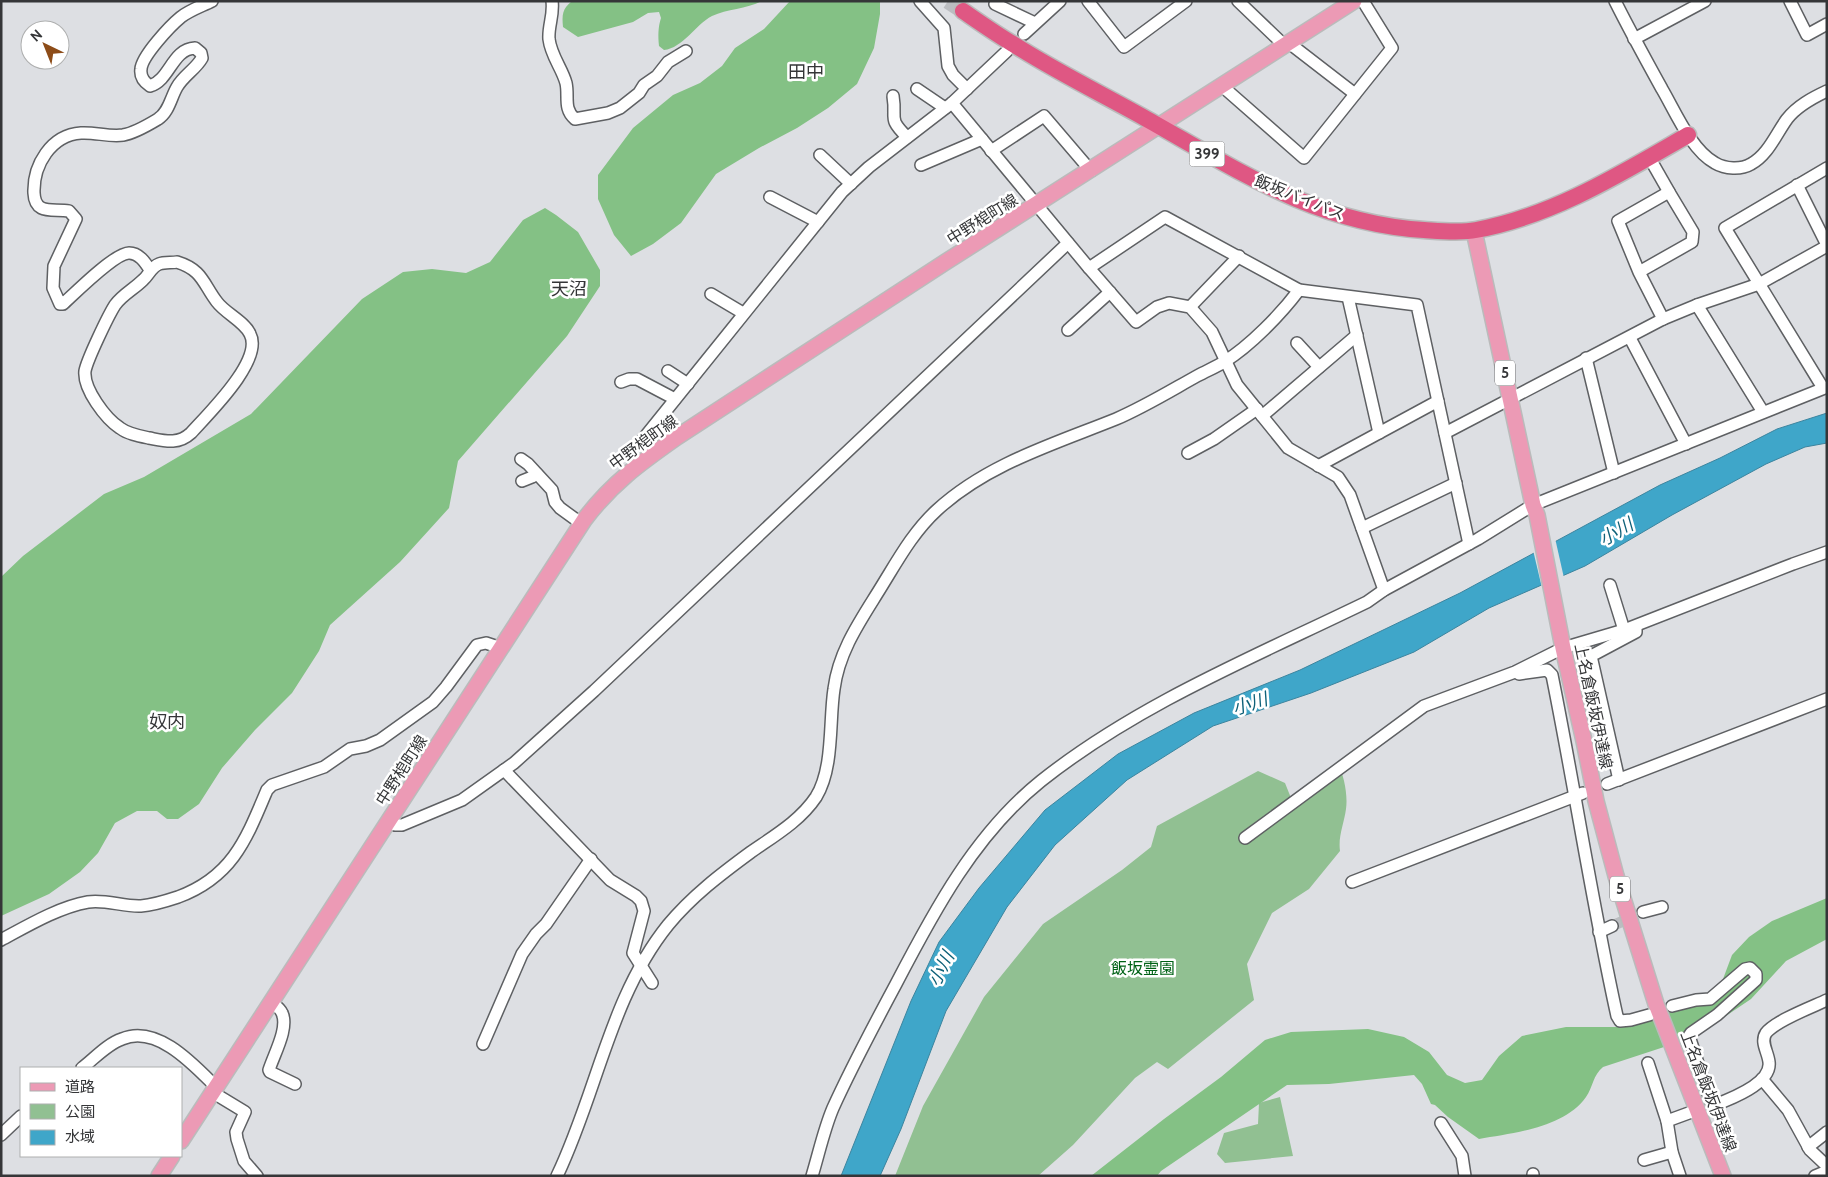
<svg xmlns="http://www.w3.org/2000/svg" width="1828" height="1177" viewBox="0 0 1828 1177" font-family="Cabin,'Noto Sans JP',sans-serif">
	<style>
		.green { fill: #91c092 }
		.forest { fill: #84c185 }
		.water { fill: #3fa6c9; stroke: #3c849e }
		.pier { fill: #dddfe3 }
		.lines { fill: none; stroke-linecap: round; stroke-linejoin: round }
		.minor-tunnel { stroke: #bbbdc1; stroke-width: 11; stroke-dasharray: 11 5.5; stroke-linecap: butt }
		.highway-tunnel { stroke: #bbbdc1; stroke-width: 16; stroke-dasharray: 16 8; stroke-linecap: butt }
		.minor-casing { stroke: #5e6063; stroke-width: 14 }
		.major-casing { stroke: #babbbb; stroke-width: 18 }
		.highway-casing { stroke: #babbbb; stroke-width: 19 }
		.minor { stroke: #fff; stroke-width: 11 }
		.major { stroke: #ec9ab5; stroke-width: 15 }
		.highway { stroke: #df5783; stroke-width: 16 }
		.labels { text-anchor: middle; stroke-width: 5; stroke-linejoin: round; paint-order: stroke }
		.shield { fill: #fff; stroke: #727274; stroke-width: 1 }
		.shield-label { font-size: 15px; font-weight: bold; fill: #353638 }
		.street-label { font-size: 16px; fill: #353638; stroke: #fff }
		.park-label { font-size: 16px; fill: #016216; stroke: #fff }
		.neighbourhood-label { font-size: 18px; fill: #353638; stroke: #fff }
		.water-label { font-size: 18px; font-style: italic; fill: #0e6179; stroke: #fff }
	</style>
	<rect width="100%" height="100%" fill="#dddfe3"/>
	<g class="green">
		<path d="M 1338,763 C 1344,776 1348,795 1346,809 C 1344,824 1338,836 1340,851 L 1309,889 L 1272,913 L 1247,964 L 1254,1000 L 1168,1069 L 1157,1062 L 1135,1078 L 1073,1145 L 1038,1176 L 895,1176 L 923,1106 L 984,997 L 1043,924 L 1122,870 L 1151,847 L 1157,826 L 1258,771 L 1285,783 L 1291,798 Z"/>
		<polygon points="1280,1097 1293,1156 1225,1163 1217,1154 1224,1133 1258,1124 1259,1103"/>
	</g>
	<g class="forest">
		<path d="M 572,1 L 762,1 C 746,9 727,9 712,16 C 695,25 683,48 664,50 L 659,46 C 658,36 658,27 661,18 L 659,12 L 648,13 L 633,22 L 578,37 L 563,27 C 562,15 562,9 572,1 Z"/>
		<polygon points="790,1 880,1 880,14 874,48 857,84 828,108 797,128 759,148 716,174 681,223 653,244 631,256 614,235 598,199 598,175 633,128 673,95 700,83 722,66 735,48 764,29"/>
		<polygon points="545,208 556,215 578,232 600,270 600,286 567,336 458,461 449,508 400,562 330,625 319,651 292,693 255,730 222,768 199,804 178,819 167,819 157,811 137,811 115,823 98,853 80,872 49,894 1,916 1,577 23,556 104,494 144,477 251,414 362,299 403,272 432,269 466,273 490,262 523,220"/>
		<path d="M 1827,898 L 1827,939 L 1786,961 L 1751,999 L 1711,1026 L 1664,1047 L 1603,1067 C 1593,1075 1593,1087 1586,1097 C 1564,1128 1513,1133 1479,1139 L 1448,1117 L 1435,1105 L 1431,1104 L 1422,1084 L 1414,1075 L 1329,1084 L 1287,1085 L 1161,1171 L 1157,1176 L 1091,1176 L 1164,1119 L 1221,1077 L 1265,1040 L 1291,1032 L 1368,1029 L 1404,1037 L 1429,1052 L 1447,1075 L 1465,1083 L 1482,1080 L 1499,1056 L 1522,1036 L 1566,1027 L 1628,1027 L 1705,1000 L 1723,979 L 1732,955 L 1749,937 L 1772,921 Z"/>
	</g>
	<polygon class="water" points="1827,413 1827,443 1805,447 1766,464 1672,515 1585,566 1489,608 1414,652 1311,693 1213,726 1127,780 1055,845 1007,907 946,1011 901,1129 880,1176 841,1176 911,1001 939,942 979,888 1045,810 1118,754 1194,713 1300,670 1460,593 1660,485 1720,458 1777,429"/>
	<polygon class="pier" points="1555,538 1564,578 1542,588 1533,550"/>
	<g class="lines">
		<polyline class="minor-tunnel" points="1612,926 1643,912"/>
		<polyline class="highway-tunnel" points="948,1 963,11"/>
		<defs>
			<g id="minor">
				<path d="M 552,1 C 554,15 548,26 549,39 C 551,56 562,68 566,83 C 569,96 563,109 575,119 L 608,113 L 620,108 L 639,93 L 644,85 L 657,76 L 668,62 L 686,51"/>
				<polyline points="920,1 944,28 948,66 953,75 967,89"/>
				<polyline points="1088,1 1124,47 1186,1"/>
				<polyline points="1238,1 1285,46"/>
				<path d="M 1615,1 C 1630,31 1646,60 1662,89 C 1675,111 1691,150 1715,163 C 1725,169 1741,170 1751,164 C 1768,155 1776,134 1787,119 C 1797,106 1812,98 1827,91"/>
				<polyline points="1790,1 1807,35 1827,24"/>
				<polyline points="995,4 1035,23"/>
				<polyline points="1024,34 1060,1"/>
				<polyline points="1634,39 1705,1"/>
				<polyline points="1289,43 1355,94"/>
				<polyline points="1222,86 1304,158 1392,48 1363,1"/>
				<polyline points="917,89 945,108"/>
				<path d="M 893,96 C 897,120 887,117 907,137"/>
				<polyline points="952,103 1089,268 1136,322 1157,307 1169,303 1190,307 1212,332 1237,385 1288,448 1338,477 1350,495 1384,590"/>
				<polyline points="991,151 1044,116 1091,171"/>
				<polyline points="820,155 851,184"/>
				<polyline points="1649,157 1669,192"/>
				<polyline points="921,165 982,139"/>
				<polyline points="1797,185 1827,245"/>
				<polyline points="770,197 818,222"/>
				<path d="M 177,262 C 203,270 203,284 217,302 C 225,313 245,322 250,334 C 264,360 208,414 191,433 C 178,445 165,441 149,438 C 139,436 128,434 120,428 C 106,419 83,389 85,371 C 87,360 108,316 115,305 C 122,295 134,289 143,280 C 149,275 151,267 159,264 C 164,262 172,263 177,262 Z"/>
				<polyline points="1089,268 1165,217 1299,290 1417,305 1469,544"/>
				<path d="M 150,270 C 145,262 139,253 129,253 C 115,253 75,293 63,304 L 60,304 L 53,288 L 54,266 L 76,219 L 69,211 C 54,208 35,216 34,193 C 33,165 51,135 81,133 C 95,132 109,137 123,135 C 135,133 148,125 158,119 C 169,112 171,97 177,87 C 184,75 196,69 202,58 L 201,53 L 195,48 C 172,49 170,80 150,86 C 144,82 140,76 141,69 C 142,56 170,26 181,17 C 190,10 202,6 212,1"/>
				<polyline points="1639,272 1692,242 1693,232 1669,192 1618,221 1639,272 1663,319"/>
				<polyline points="711,294 743,313"/>
				<polyline points="1348,297 1379,433"/>
				<polyline points="1697,305 1763,412"/>
				<polyline points="1190,307 1239,256"/>
				<polyline points="1068,330 1110,292"/>
				<polyline points="1630,338 1686,444"/>
				<polyline points="1297,343 1319,367"/>
				<polyline points="1586,358 1614,473"/>
				<polyline points="668,371 688,384"/>
				<polyline points="621,382 629,379 637,379 675,399"/>
				<polyline points="1823,388 1725,228 1827,168"/>
				<polyline points="1262,416 1357,335"/>
				<polyline points="1445,433 1663,319 1697,305 1759,284 1827,246"/>
				<polyline points="644,438 842,192 869,167 952,103 1007,51"/>
				<polyline points="1188,453 1214,439 1257,409"/>
				<polyline points="521,459 528,464 552,490 555,502 560,508 582,524"/>
				<polyline points="1318,466 1438,401"/>
				<polyline points="522,481 532,477 537,474"/>
				<polyline points="1362,528 1456,483"/>
				<polyline points="1610,585 1624,630"/>
				<path d="M 1519,674 L 1547,670 L 1552,675 C 1575,789 1592,903 1617,1016 L 1620,1021 L 1631,1020 L 1649,1015"/>
				<polyline points="504,770 610,880 636,896 641,901 644,911 633,953 652,983"/>
				<polyline points="1619,780 1591,656 1636,632 1636,629"/>
				<polyline points="1607,784 1827,699"/>
				<polyline points="388,822 395,825 402,825 462,800 514,763 594,691 1068,243"/>
				<polyline points="1245,838 1424,706 1515,672 1563,648 1624,630 1793,564 1827,552"/>
				<polyline points="1352,882 1583,793"/>
				<polyline points="1643,912 1662,907"/>
				<polyline points="1599,932 1612,926"/>
				<path d="M 1,940 C 27,926 59,907 88,902 C 105,899 124,907 141,906 C 154,905 166,901 178,897 C 232,877 246,840 267,790 L 272,785 L 324,767 L 350,749 L 366,746 L 380,740 L 433,702 L 446,687 L 477,645 L 486,643 L 501,648"/>
				<path d="M 271,1002 C 275,1005 280,1008 282,1013 C 289,1028 274,1054 269,1070 L 270,1072 L 295,1084"/>
				<path d="M 1672,1006 L 1696,1000 L 1710,999 L 1745,969 L 1750,968 L 1756,974 L 1756,980 L 1717,1015 L 1691,1033 L 1689,1036 L 1712,1106 C 1728,1100 1772,1084 1769,1062 C 1768,1052 1760,1042 1766,1033 C 1775,1021 1812,1007 1827,1000"/>
				<polyline points="483,1044 522,954 536,934 546,924 591,859"/>
				<polyline points="1648,1063 1667,1121 1672,1152 1680,1176"/>
				<path d="M 82,1068 C 94,1059 107,1044 122,1039 C 157,1024 194,1065 216,1087"/>
				<polyline points="1762,1079 1788,1110 1810,1150 1827,1166"/>
				<polyline points="212,1092 245,1112 236,1132 237,1139 244,1161 257,1176"/>
				<polyline points="1667,1121 1697,1110"/>
				<polyline points="1441,1123 1462,1156 1465,1176"/>
				<polyline points="1,1135 21,1116"/>
				<polyline points="1808,1147 1827,1132"/>
				<polyline points="1644,1160 1672,1152"/>
				<polyline points="1533,1174 1533,1176"/>
				<path d="M 557,1176 C 597,1093 610,997 668,925 C 692,896 721,874 751,852 C 774,836 800,821 816,797 C 834,768 829,721 834,689 C 839,649 863,617 883,584 C 899,558 914,531 937,510 C 987,464 1054,444 1116,419 C 1144,407 1170,391 1197,376 C 1206,371 1216,367 1224,362 C 1250,346 1281,314 1299,290"/>
				<path d="M 812,1176 C 819,1153 824,1129 833,1108 C 852,1066 874,1025 896,984 C 934,911 975,834 1041,781 C 1138,704 1256,656 1367,602 L 1384,590 L 1478,539 L 1533,505 L 1827,387"/>
				<polyline points="1815,1176 1827,1171"/>
			</g>
			<g id="major">
				<polyline points="1474,231 1533,505 1537,515 1563,648 1584,741 1596,801 1616,876 1656,1004 1723,1176"/>
				<path d="M 181,1141 L 584,520 C 612,483 640,463 677,437 L 944,263 L 1354,1"/>
				<polyline points="159,1176 172,1156"/>
			</g>
			<path id="highway" d="M 963,11 C 979,22 996,34 1013,44 C 1055,71 1100,93 1143,117 C 1236,169 1314,223 1424,230 C 1440,231 1460,233 1476,230 C 1553,216 1622,173 1688,135"/>
		</defs>
		<use href="#minor" class="minor-casing"/>
		<use href="#major" class="major-casing"/>
		<use href="#highway" class="highway-casing"/>
		<use href="#minor" class="minor"/>
		<use href="#major" class="major"/>
		<use href="#highway" class="highway"/>
	</g>
	<g class="labels">
		<g class="shield">
			<rect x="1189.5" y="141.5" width="35" height="25" rx="4"/>
			<rect x="1495" y="360.5" width="20" height="25" rx="4"/>
			<rect x="1610" y="876.5" width="20" height="25" rx="4"/>
		</g>
		<g class="shield-label">
			<text x="1207" y="159">399</text>
			<text x="1505" y="378">5</text>
			<text x="1620" y="894">5</text>
		</g>
		<g class="street-label">
			<text transform="translate(1300 197) rotate(22)" y="6">飯坂バイパス</text>
			<text transform="translate(982 219) rotate(-32)" y="6">中野梍町線</text>
			<text transform="translate(643 442) rotate(-36)" y="6">中野梍町線</text>
			<text transform="translate(1594 706) rotate(78)" y="6">上名倉飯坂伊達線</text>
			<text transform="translate(401 770) rotate(-57)" y="6">中野梍町線</text>
			<text transform="translate(1709 1091) rotate(69)" y="6">上名倉飯坂伊達線</text>
		</g>
		<g class="park-label">
			<text x="1143" y="974">飯坂霊園</text>
		</g>
		<g class="neighbourhood-label">
			<text x="806" y="78">田中</text>
			<text x="569" y="295">天沼</text>
			<text x="167" y="728">奴内</text>
		</g>
		<g class="water-label">
			<text transform="translate(1616 532) rotate(-30)" y="6">小川</text>
			<text transform="translate(1250 704) rotate(-18)" y="6">小川</text>
			<text transform="translate(941 969) rotate(-63)" y="6">小川</text>
		</g>
	</g>
	<rect width="1828" height="1177" fill="none" stroke="#353638" stroke-width="5"/>
	<rect x="20" y="1067" width="162" height="90" fill="#ffffff" stroke="#aeafaf"/>
	<rect x="30" y="1083" width="25" height="8" fill="#ec9ab5" stroke="#aeafaf"/>
	<text x="65" y="1092" font-size="15" fill="#353638">道路</text>
	<rect x="30" y="1104" width="25" height="15" fill="#91c092" stroke="#aeafaf"/>
	<text x="65" y="1117" font-size="15" fill="#353638">公園</text>
	<rect x="30" y="1130" width="25" height="15" fill="#3fa6c9" stroke="#aeafaf"/>
	<text x="65" y="1142" font-size="15" fill="#353638">水域</text>
	<g transform="translate(45 45) rotate(317)"><circle r="24" fill="#ffffff" stroke="#aeafaf"/>
	<path d="M0-4L9 19L0 12L-9 19Z" fill="#8d4c18"/>
	<text y="-8" font-size="14" font-weight="bold" text-anchor="middle" fill="#353638">N</text>
	</g>
</svg>
